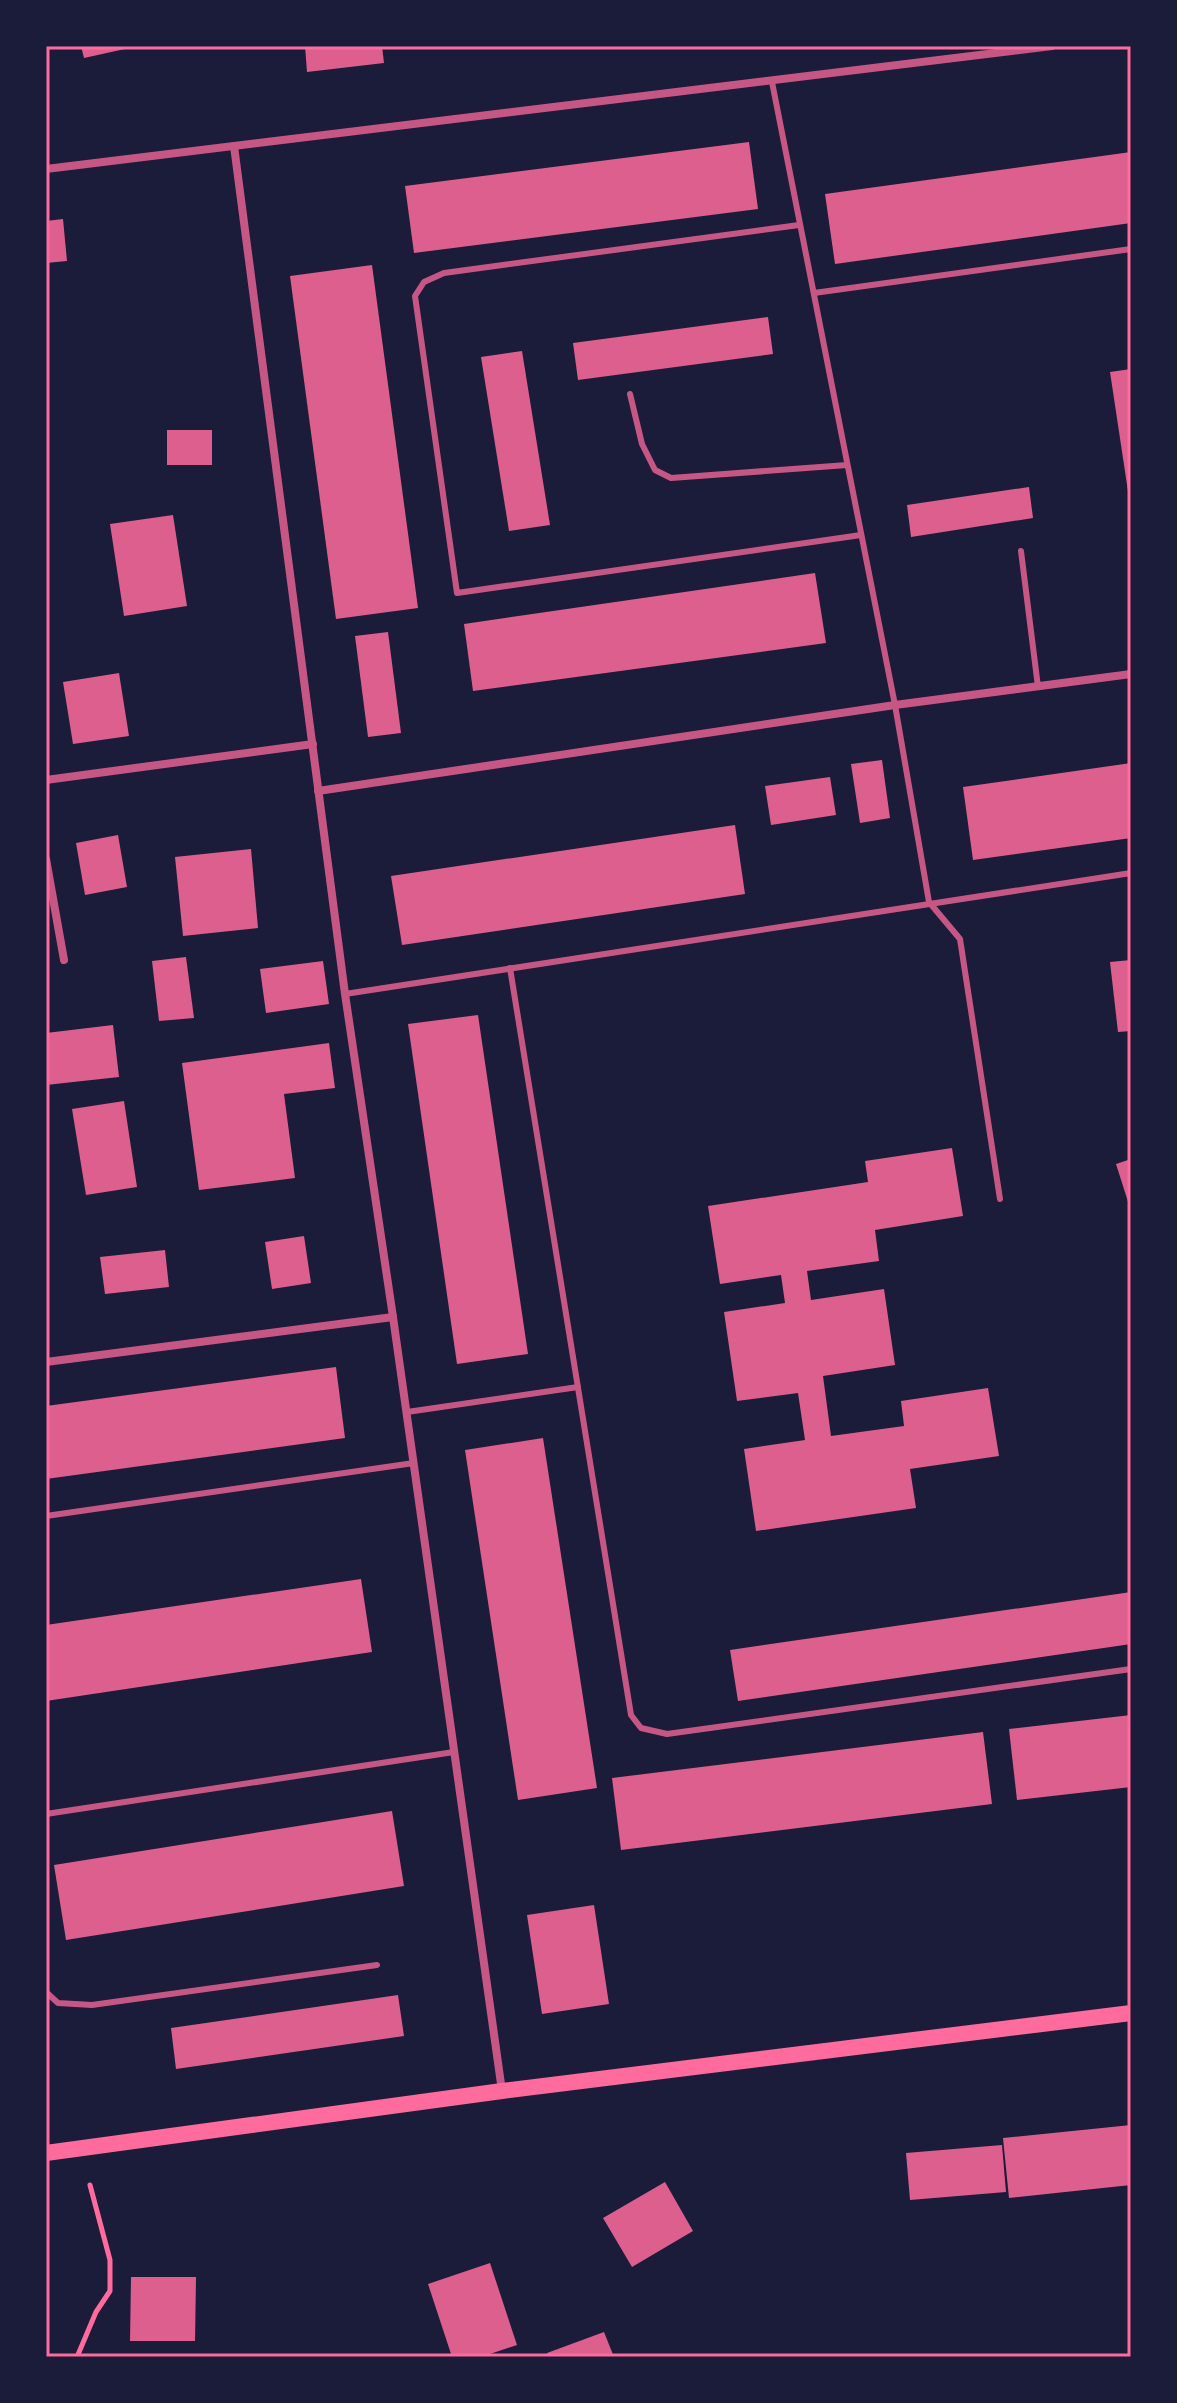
<svg xmlns="http://www.w3.org/2000/svg" width="1177" height="2403" viewBox="0 0 1177 2403" font-family="Overpass,sans-serif">
	<style>
		.building { fill: #dd5f8e }
		.lines { fill: none; stroke-linecap: round; stroke-linejoin: round }
		.path { stroke: #ff6b9d; stroke-width: 5 }
		.service { stroke: #c65784; stroke-width: 6 }
		.minor { stroke: #c65784; stroke-width: 8 }
		.secondary { stroke: #ff6b9d; stroke-width: 16 }
		.neatline { fill: none; stroke: #ff6b9d; stroke-width: 3 }
	</style>
	<rect width="100%" height="100%" fill="#1b1b3a"/>
	<g class="building">
		<polygon points="81,46 134,46 134,47 84,58"/>
		<polygon points="305,46 382,46 384,63 307,72"/>
		<polygon points="749,142 758,209 414,253 405,186"/>
		<polygon points="1131,152 1131,223 835,264 825,194"/>
		<polygon points="63,219 67,261 46,263 46,221"/>
		<polygon points="372,265 418,608 336,619 290,276"/>
		<polygon points="768,317 773,354 578,380 573,343"/>
		<polygon points="522,351 550,525 509,531 481,357"/>
		<polygon points="1131,369 1131,498 1129,498 1110,372"/>
		<rect x="167" y="430" width="45" height="35"/>
		<polygon points="1029,487 1033,518 911,537 907,505"/>
		<polygon points="173,515 187,606 124,616 110,524"/>
		<polygon points="815,573 826,643 473,691 464,624"/>
		<polygon points="388,632 401,733 368,737 355,636"/>
		<polygon points="119,673 129,736 73,744 63,682"/>
		<polygon points="882,760 890,818 860,823 851,764"/>
		<polygon points="1131,763 1131,838 973,860 963,787"/>
		<polygon points="830,777 836,815 771,825 765,786"/>
		<polygon points="735,825 745,894 402,945 391,876"/>
		<polygon points="118,835 127,887 85,895 76,843"/>
		<polygon points="251,849 258,928 183,936 175,857"/>
		<polygon points="186,957 194,1018 159,1021 152,961"/>
		<polygon points="1131,960 1131,1031 1118,1032 1110,962"/>
		<polygon points="323,961 329,1004 266,1013 260,969"/>
		<polygon points="478,1015 528,1354 457,1364 408,1024"/>
		<polygon points="113,1025 119,1077 46,1085 46,1033"/>
		<polygon points="329,1043 335,1088 284,1094 295,1178 199,1190 182,1063"/>
		<polygon points="124,1101 137,1187 86,1195 72,1109"/>
		<polygon points="952,1148 963,1216 875,1230 879,1261 807,1271 811,1300 884,1289 895,1365 823,1376 831,1436 904,1426 901,1401 988,1388 999,1456 910,1469 916,1508 756,1531 744,1449 805,1440 798,1393 737,1401 724,1312 785,1303 781,1275 720,1284 708,1206 868,1182 865,1161"/>
		<polygon points="1131,1159 1131,1207 1130,1208 1116,1164"/>
		<polygon points="304,1236 311,1283 272,1289 265,1242"/>
		<polygon points="165,1250 169,1287 105,1294 100,1257"/>
		<polygon points="336,1367 345,1438 46,1479 46,1406"/>
		<polygon points="543,1438 597,1788 518,1800 465,1450"/>
		<polygon points="361,1579 372,1652 46,1701 46,1625"/>
		<polygon points="1131,1592 1131,1644 738,1701 730,1650"/>
		<polygon points="1131,1715 1131,1787 1017,1800 1009,1729"/>
		<polygon points="983,1732 992,1804 621,1850 612,1778"/>
		<polygon points="392,1811 404,1886 66,1940 54,1865"/>
		<polygon points="594,1905 609,2004 542,2014 527,1915"/>
		<polygon points="398,1995 404,2036 176,2069 171,2028"/>
		<polygon points="1131,2125 1131,2185 1009,2198 1003,2138"/>
		<polygon points="1002,2145 1006,2192 910,2200 906,2153"/>
		<polygon points="665,2182 693,2231 632,2267 603,2218"/>
		<polygon points="490,2263 517,2345 481,2357 452,2357 428,2284"/>
		<polygon points="131,2277 196,2277 195,2341 130,2341"/>
		<polygon points="604,2332 614,2357 548,2357 547,2353"/>
	</g>
	<g class="lines">
		<polyline class="path" points="77,2357 96,2312 110,2291 110,2260 90,2185"/>
		<g class="service">
			<polyline points="772,82 895,705 929,902 960,939 1000,1199"/>
			<polyline points="799,225 444,273 424,282 415,296 457,593 861,535"/>
			<polyline points="814,293 1131,249"/>
			<polyline points="630,394 642,444 655,470 671,478 847,465"/>
			<polyline points="1021,551 1038,687"/>
			<polyline points="510,968 631,1715 641,1728 667,1734 1131,1669"/>
			<polyline points="345,994 1131,873"/>
			<polyline points="407,1412 578,1387"/>
			<polyline points="46,1516 414,1463"/>
			<polyline points="46,1814 454,1752"/>
			<polyline points="46,1992 58,2003 92,2005 377,1965"/>
		</g>
		<g class="minor">
			<polyline points="234,146 345,994 393,1317 502,2091"/>
			<polyline points="46,169 1052,46"/>
			<polyline points="46,780 313,744"/>
			<polyline points="318,791 895,705 1131,674"/>
			<polyline points="46,859 64,960"/>
			<polyline points="46,1362 393,1317"/>
		</g>
		<polyline class="secondary" points="46,2153 502,2091 1131,2013"/>
	</g>
	<rect width="1177" height="2403" fill="none" stroke="#1b1b3a" stroke-width="96"/>
	<rect x="48" y="48" width="1081" height="2307" class="neatline"/>
</svg>
